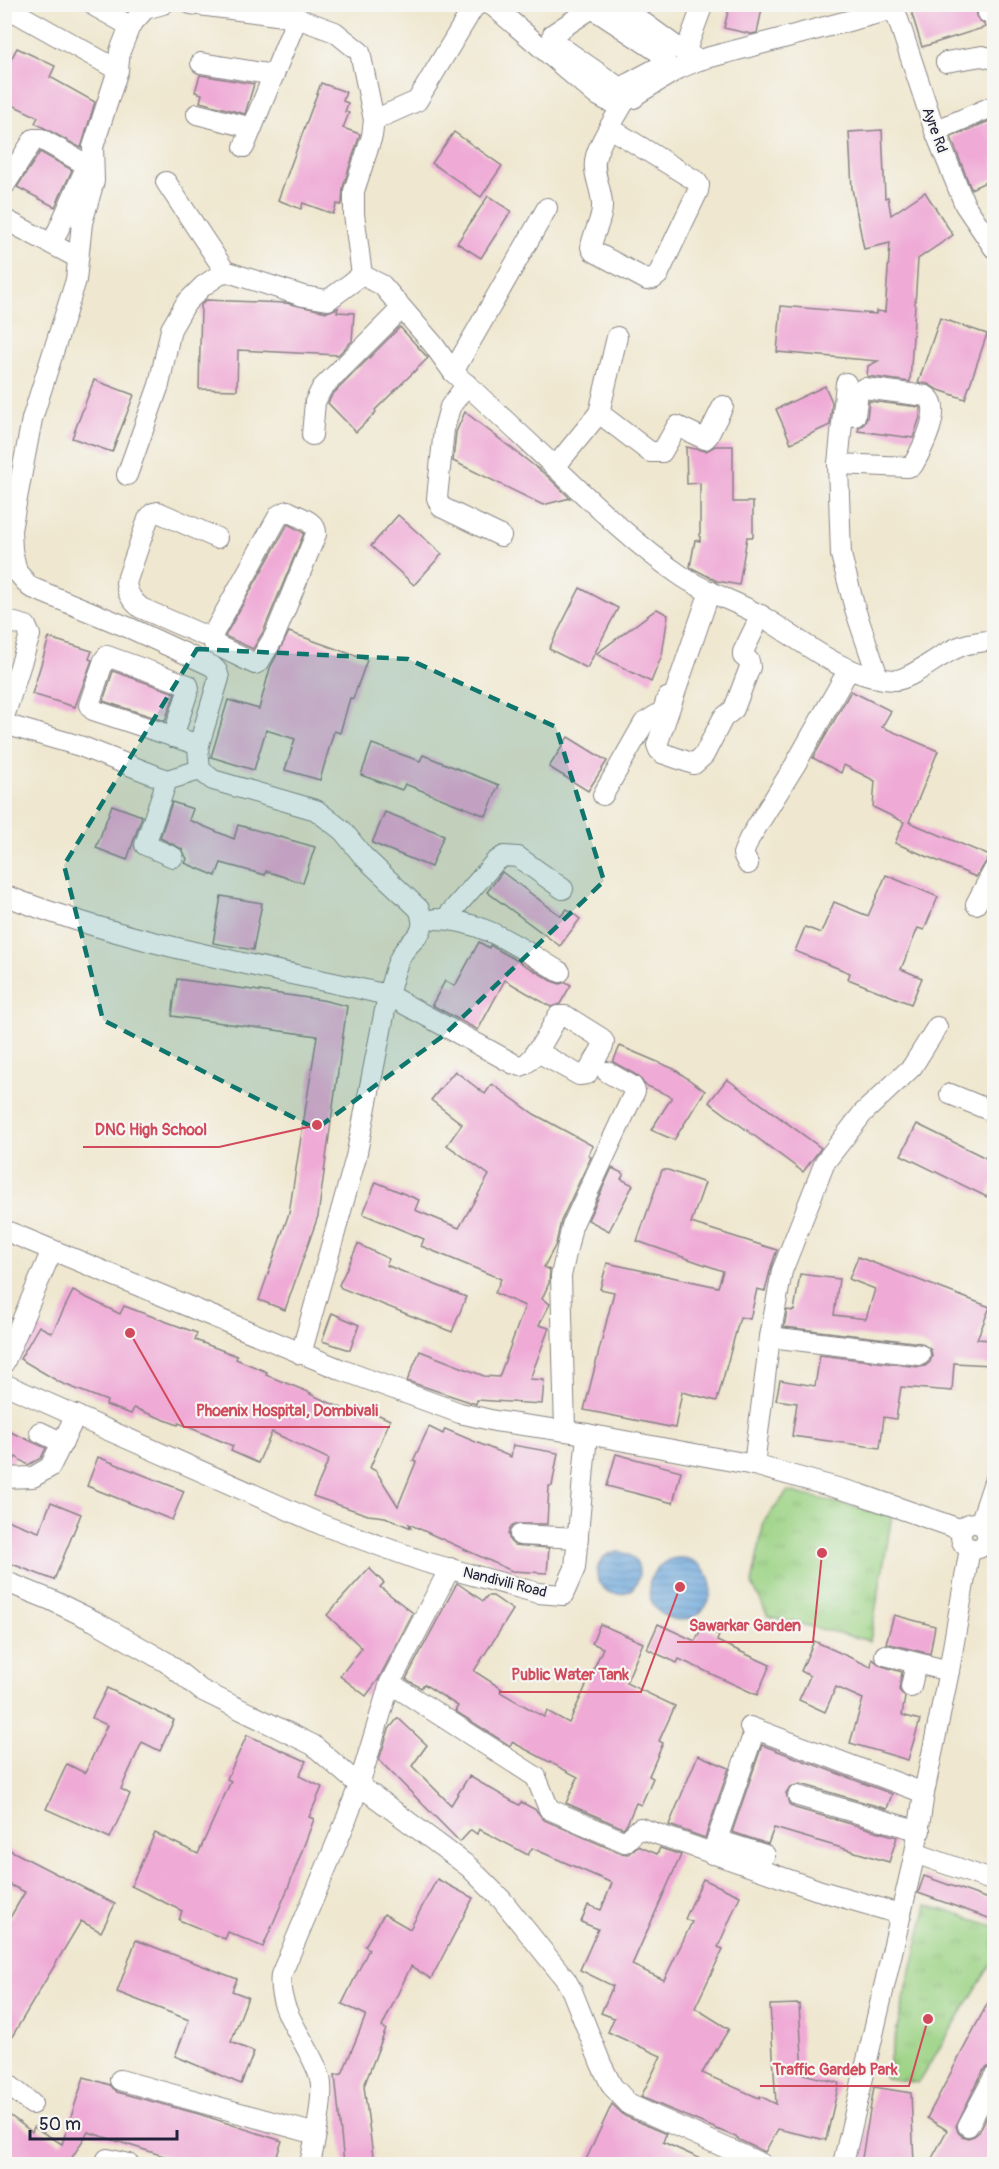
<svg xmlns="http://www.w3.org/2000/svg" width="999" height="2169" viewBox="0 0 999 2169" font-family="Pangolin,sans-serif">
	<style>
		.park { fill: url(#park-tufts); stroke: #5f7a60; stroke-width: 1.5 }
		.water { fill: url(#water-rules); stroke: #46648a; stroke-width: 1.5 }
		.building { fill: #efaad6 }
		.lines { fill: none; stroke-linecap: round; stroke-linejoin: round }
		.minor-casing { stroke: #888485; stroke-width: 22 }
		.minor { stroke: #fff; stroke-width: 20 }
		.marked { fill: #0f766e; fill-opacity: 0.2; stroke: #0f766e; stroke-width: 4.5; stroke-dasharray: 12 8; stroke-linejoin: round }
		.labels { text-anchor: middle; stroke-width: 4.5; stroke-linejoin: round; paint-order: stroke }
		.street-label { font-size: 15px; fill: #22223b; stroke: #f6f6f2 }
		.leader { fill: none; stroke: #d1495b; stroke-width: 2 }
		.callout-dot { fill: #d1495b; stroke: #f6f6f2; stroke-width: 2 }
		.callout-label { font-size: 16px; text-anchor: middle; font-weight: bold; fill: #d1495b; stroke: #f6f6f2; stroke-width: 4.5; stroke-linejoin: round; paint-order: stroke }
	</style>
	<defs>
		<pattern id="park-tufts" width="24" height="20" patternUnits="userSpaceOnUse" patternTransform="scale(1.5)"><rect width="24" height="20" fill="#9cd385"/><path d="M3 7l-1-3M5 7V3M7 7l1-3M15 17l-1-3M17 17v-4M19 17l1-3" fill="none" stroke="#86b574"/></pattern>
		<pattern id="water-rules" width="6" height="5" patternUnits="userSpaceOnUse" patternTransform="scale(1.5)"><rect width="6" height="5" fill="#69a5da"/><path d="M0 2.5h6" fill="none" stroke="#5686b2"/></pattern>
	</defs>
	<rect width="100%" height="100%" fill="#f6f6f2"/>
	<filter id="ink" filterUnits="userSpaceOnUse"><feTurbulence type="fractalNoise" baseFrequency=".0167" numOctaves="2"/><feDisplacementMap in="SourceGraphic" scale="12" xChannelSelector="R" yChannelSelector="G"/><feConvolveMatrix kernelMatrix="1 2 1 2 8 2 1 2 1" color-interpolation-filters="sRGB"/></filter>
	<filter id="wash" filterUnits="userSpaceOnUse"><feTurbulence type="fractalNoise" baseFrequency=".008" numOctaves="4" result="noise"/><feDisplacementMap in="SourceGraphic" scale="24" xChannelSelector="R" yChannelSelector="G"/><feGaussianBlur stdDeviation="1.35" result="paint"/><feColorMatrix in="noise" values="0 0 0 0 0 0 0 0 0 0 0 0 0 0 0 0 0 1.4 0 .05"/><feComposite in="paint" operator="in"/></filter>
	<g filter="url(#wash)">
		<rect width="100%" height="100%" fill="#efe7cf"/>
		<g class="park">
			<polygon points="788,1491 892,1516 870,1641 768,1616 752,1584 764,1521"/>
			<polygon points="927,1905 994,1926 993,1961 918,2083 885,2078"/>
		</g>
		<g class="water">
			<circle cx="618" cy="1573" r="21"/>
			<circle cx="680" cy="1589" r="31"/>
		</g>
		<g id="blocks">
			<g class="building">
				<polygon points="730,4 763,4 757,33 751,34 724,28"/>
				<polygon points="909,4 979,4 976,16 986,27 922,47"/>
				<polygon points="17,48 55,66 50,77 95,102 81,148 35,123 38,117 4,101 4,73"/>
				<polygon points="200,75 254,84 245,114 200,102 202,94 195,92"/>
				<polygon points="321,83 346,92 343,101 348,103 345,112 349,113 343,128 360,134 343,187 342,202 341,205 337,204 333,214 303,203 301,209 278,200"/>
				<polygon points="994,119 994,178 971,189 951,137"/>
				<polygon points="882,130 885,198 888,197 891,215 925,192 953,235 918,259 910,382 867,376 868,366 878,361 777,352 781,306 876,314 876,311 885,312 890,243 864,249 852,189 849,132"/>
				<polygon points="454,132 502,166 481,197 432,163"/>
				<polygon points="40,152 72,170 55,207 17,187"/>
				<polygon points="488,196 511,211 481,258 457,243"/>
				<polygon points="206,300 286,303 327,312 338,308 337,312 354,313 352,341 338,355 238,350 237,390 199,389 201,305"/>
				<polygon points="940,318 987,334 965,399 936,389 928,384 918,383"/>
				<polygon points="400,327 428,358 375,410 376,412 356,432 328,403 332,395"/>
				<polygon points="94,380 134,395 112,452 72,438"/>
				<polygon points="825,386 832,402 830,425 791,443 776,409"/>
				<polygon points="869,401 920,407 920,417 913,438 858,431 859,427 864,424 867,418"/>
				<polygon points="465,412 546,475 570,498 543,505 453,461 456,432"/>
				<polygon points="715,446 733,446 733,502 753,502 753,537 747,537 739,585 717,581 690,567 695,540 700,541 700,483 687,484 686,447 706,451"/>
				<polygon points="398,515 442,554 414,585 371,546"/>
				<polygon points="288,524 304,533 263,632 253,649 225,636"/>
				<polygon points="580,588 618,608 587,668 549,649"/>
				<polygon points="657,609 668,615 662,655 651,682 596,654"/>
				<polygon points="289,632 367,660 353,699 350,698 340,733 334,731 320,780 285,770 295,739 266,730 254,770 211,757 228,700 259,709 270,668"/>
				<polygon points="49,638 92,651 89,659 92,660 75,707 32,694"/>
				<polygon points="113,671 175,693 165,721 103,701"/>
				<polygon points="851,691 891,711 882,727 938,751 909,822 990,856 976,877 895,843 904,822 873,807 875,781 844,765 841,773 813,758"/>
				<polygon points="568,737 607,761 588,791 549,767"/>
				<polygon points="372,744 420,761 423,755 499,785 486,816 405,784 402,790 361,775"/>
				<polygon points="172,802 193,809 189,820 234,839 238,825 315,847 303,883 266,871 265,875 221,863 216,876 185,863 187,859 182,849 160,838"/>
				<polygon points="112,805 142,816 127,860 96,848"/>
				<polygon points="385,812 444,835 431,867 372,843"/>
				<polygon points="502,872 561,916 567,909 580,919 560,946 487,892"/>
				<polygon points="886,875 938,897 924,930 918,928 901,969 922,978 911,1004 848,979 850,973 795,951 805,927 821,933 834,902 868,916"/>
				<polygon points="221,896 262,903 253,950 213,943"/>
				<polygon points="479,942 489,948 490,945 495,948 554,982 560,984 566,982 571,985 560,1004 551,1007 505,980 478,1030 432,1005 445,981 455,986"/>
				<polygon points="177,979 322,1000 347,1006 318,1216 285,1310 259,1300 289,1213 317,1036 172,1016"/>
				<polygon points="620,1046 674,1069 705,1091 674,1140 651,1130 672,1097 645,1085 638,1076 613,1062"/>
				<polygon points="455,1071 485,1094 492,1084 534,1114 593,1146 588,1155 591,1157 561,1221 556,1244 544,1267 550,1270 549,1283 542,1299 550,1304 539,1325 549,1328 530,1379 544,1380 542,1404 477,1400 476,1404 407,1381 420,1351 484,1376 499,1377 525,1306 495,1293 501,1279 421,1246 424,1239 363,1214 376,1182 419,1200 415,1210 459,1228 489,1175 447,1145 462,1124 431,1100"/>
				<polygon points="727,1079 821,1148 803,1172 709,1102"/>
				<polygon points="917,1124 994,1162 994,1180 987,1197 901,1155"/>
				<polygon points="612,1168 624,1174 621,1179 633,1185 609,1231 588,1220"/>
				<polygon points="662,1170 668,1170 705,1183 691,1223 777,1250 771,1267 765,1291 757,1289 750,1319 740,1317 717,1401 682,1392 675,1428 584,1410 614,1292 600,1289 607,1263 718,1287 723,1271 637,1241"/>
				<polygon points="358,1244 389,1259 386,1265 466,1297 452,1332 341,1288 339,1285"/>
				<polygon points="858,1257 990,1307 977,1339 992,1340 991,1365 954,1363 952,1391 901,1387 896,1419 884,1417 880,1448 792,1436 797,1403 776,1400 780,1380 815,1386 820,1355 919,1367 925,1366 930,1362 932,1356 931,1350 921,1343 784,1327 787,1310 794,1311 800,1274 839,1279 834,1315 866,1319 875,1289 849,1279"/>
				<polygon points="73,1291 120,1314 124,1306 197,1333 195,1340 237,1356 236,1359 267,1372 266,1375 311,1393 310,1394 355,1414 359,1406 390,1420 370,1468 376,1471 398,1506 416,1462 413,1461 429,1427 443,1434 445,1429 511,1457 513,1445 558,1453 552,1486 549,1486 547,1524 515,1524 510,1528 508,1534 510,1541 514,1545 549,1548 547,1573 512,1571 409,1524 411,1528 385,1517 368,1515 313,1496 329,1459 272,1432 258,1463 231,1451 233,1446 179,1423 178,1425 134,1408 131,1414 106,1405 107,1401 61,1383 20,1359 39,1326 52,1333"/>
				<polygon points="332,1313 359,1325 350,1350 322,1341"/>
				<polygon points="4,1429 46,1448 41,1458 28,1465 16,1457 9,1466 4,1466"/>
				<polygon points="616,1454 681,1471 673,1503 607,1486"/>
				<polygon points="98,1457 184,1491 172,1520 87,1486"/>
				<polygon points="51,1502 81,1514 54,1580 4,1561 4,1519 39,1532"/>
				<polygon points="369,1568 384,1583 380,1587 413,1613 378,1680 366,1696 340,1676 362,1648 327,1615"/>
				<polygon points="457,1583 483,1601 487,1596 493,1596 513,1610 474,1671 502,1689 500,1692 544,1717 547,1711 569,1723 603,1648 592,1643 600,1624 643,1643 626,1683 675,1706 659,1741 663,1743 649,1776 653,1778 641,1805 636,1803 627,1824 623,1828 566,1803 578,1777 512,1742 510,1746 455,1711 458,1706 424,1684 421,1688 406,1679"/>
				<polygon points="894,1615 935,1626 930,1654 886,1643"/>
				<polygon points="658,1624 695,1641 702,1627 719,1635 717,1641 770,1665 757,1695 679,1659 677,1663 647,1649"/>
				<polygon points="814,1641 871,1667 872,1659 882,1666 902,1672 899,1690 905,1697 902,1715 920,1720 908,1760 850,1743 863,1699 836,1687 825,1712 799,1700 810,1676 801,1671"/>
				<polygon points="107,1688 174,1720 160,1751 142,1742 121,1789 130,1794 110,1838 46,1809 67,1764 85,1773 107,1725 92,1718"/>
				<polygon points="398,1718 427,1745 412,1766 451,1805 469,1776 519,1805 521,1802 536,1810 544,1820 620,1853 628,1854 638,1846 657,1854 660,1848 681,1855 632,1965 664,1980 692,1922 685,1919 703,1879 740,1896 718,1947 723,1949 695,2008 729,2029 702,2073 759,2098 760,2096 776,2104 770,2005 799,2004 803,2074 839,2083 826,2140 778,2129 765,2152 737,2139 738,2138 641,2097 661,2056 608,2032 614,2018 601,2013 613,1986 580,1970 598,1929 581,1922 588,1905 601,1910 612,1883 532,1848 528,1855 479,1829 477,1834 471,1830 460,1842 379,1760 389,1729"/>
				<polygon points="247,1735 306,1761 299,1776 322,1787 309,1817 314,1819 288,1888 263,1947 228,1932 225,1939 179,1920 182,1911 131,1886 155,1833 198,1854 231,1781 227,1779"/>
				<polygon points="762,1745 892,1794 887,1809 801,1784 790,1787 786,1793 789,1804 795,1808 897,1837 889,1862 774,1828 768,1844 732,1832"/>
				<polygon points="698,1755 729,1768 705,1838 669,1825"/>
				<polygon points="4,1847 115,1904 101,1932 81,1921 4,2050 4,1928 25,1892 4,1882"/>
				<polygon points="924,1876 994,1901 994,1920 918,1893"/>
				<polygon points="437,1879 473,1898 431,1979 411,1966 382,2027 386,2029 364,2086 374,2164 344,2164 335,2075 342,2074 366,2015 342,2004 369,1949 365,1946 384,1914 410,1929"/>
				<polygon points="136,1940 237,1979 232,1991 248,1997 231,2042 254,2052 241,2084 175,2056 189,2020 117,1992"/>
				<polygon points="994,1991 994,2065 988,2067 983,2071 956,2126 958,2132 962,2136 968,2138 974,2136 979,2132 994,2102 994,2164 929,2164 947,2130 927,2118"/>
				<polygon points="84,2077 110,2085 117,2092 199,2114 282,2141 274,2164 189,2164 88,2132 68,2164 4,2164 4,2111 32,2132 34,2127 62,2144"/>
				<polygon points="874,2087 911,2093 914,2164 861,2164"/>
				<polygon points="612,2104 625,2116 666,2134 663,2142 712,2164 584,2164"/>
			</g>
		</g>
	</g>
	<g filter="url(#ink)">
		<use href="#blocks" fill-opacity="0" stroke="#888485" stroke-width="1.5"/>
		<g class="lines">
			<defs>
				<g id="minor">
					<polyline points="96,4 96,7 130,26"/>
					<path d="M 163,4 L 145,9 L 130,26 L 120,51 L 118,70 L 93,147 L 94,181 L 82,223 L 76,280 L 32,419 L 11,530 L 12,550 L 17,572 L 30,587 L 132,629 L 212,666 L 217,671 L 219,678 L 198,748 L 200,770 L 213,780 L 316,810 L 343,831 L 363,856 L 419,909 C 429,935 414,935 402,954 C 395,965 392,982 388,995 L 514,1064 L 521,1066 C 535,1062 550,1029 558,1016 L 566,1016 L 601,1038 L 604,1042 L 603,1046 L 587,1074 L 579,1075 L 536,1051"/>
					<polyline points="191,4 269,14 271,4"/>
					<polyline points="489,4 493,6 595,94 608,101 616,103 624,102 678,69 699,60 894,9"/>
					<polyline points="618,4 685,53 699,60"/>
					<polyline points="893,4 935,131 965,205 994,248"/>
					<polyline points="4,6 118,70"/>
					<polyline points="988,13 994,11"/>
					<polyline points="269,14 297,18 335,32 360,52 374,120 372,136 354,191 354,214 362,275"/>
					<polyline points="685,53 703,4"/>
					<polyline points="946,62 982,56 994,59"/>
					<polyline points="201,63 274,75"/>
					<polyline points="620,88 659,67 665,60 663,55 595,10 589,10 553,34 554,42 634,98"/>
					<polyline points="197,114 252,128"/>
					<polyline points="374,120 417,101 473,8 479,4"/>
					<path d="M 610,128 L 696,181 L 699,185 L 698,191 L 658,275 L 653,279 L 647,280 L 593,251 L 591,247 C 593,233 602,221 602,207 C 603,190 591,173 596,156 C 601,138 615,119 624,102"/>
					<polyline points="935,131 994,106"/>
					<polyline points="244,147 297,18"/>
					<polyline points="166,182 225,271"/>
					<polyline points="4,186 34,139 41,139 87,165 52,244"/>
					<polyline points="4,219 78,258"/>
					<path d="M 362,275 L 382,285 L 433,344 L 453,372 C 488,404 522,436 556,468 C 596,506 635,544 680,575 C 705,593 735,600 761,616 C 804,641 842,678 895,680 C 911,680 941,653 959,647 C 970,642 983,642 994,640"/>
					<polyline points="453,372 547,208"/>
					<polyline points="846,383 838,464 841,555 855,609 878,677"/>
					<polyline points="467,384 450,407 444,429 437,498 441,507 501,536"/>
					<polyline points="599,413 650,452 662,452 677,426 705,439 708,436 723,406"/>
					<polyline points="312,435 315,402 322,388 401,309"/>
					<path d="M 838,464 L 908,467 L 913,465 C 921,451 945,406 926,396 L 864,388 L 858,392 L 855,416"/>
					<polyline points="555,467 599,413 617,337"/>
					<polyline points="127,475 159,385 171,329 186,303 203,286 225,271 303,296 328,300 362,275"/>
					<path d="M 288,511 C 298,517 317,521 316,534 L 274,637 L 259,662 L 255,664 L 214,644 L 213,634 L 279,515 Z"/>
					<polyline points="710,591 657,745 659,750 662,753 694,764 704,755 723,718 734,709 750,667 749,661 743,656 743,652 761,615"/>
					<polyline points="4,620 26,626 30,635 4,717"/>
					<path d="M 203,635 L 141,608 C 132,601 127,594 126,583 L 148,519 L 153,513 L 158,512 L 217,538"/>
					<polyline points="4,724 80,746 167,780 200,770"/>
					<polyline points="173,737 189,688 188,685 107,656 104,660 89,705 93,710 199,745"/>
					<polyline points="167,780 145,845 173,857"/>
					<polyline points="603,795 644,723 663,711 667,698"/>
					<polyline points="748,864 743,854 749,839 795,765 849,669"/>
					<path d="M 4,895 C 127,943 260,966 388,995 L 356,1157 L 301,1354"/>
					<polyline points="976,904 994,870"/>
					<path d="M 435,919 C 482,919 521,949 560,972"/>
					<polyline points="445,919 495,862 504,856 518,857 563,889"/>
					<polyline points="950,1094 994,1112"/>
					<polyline points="4,1230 342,1370 460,1413 495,1421 587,1434 754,1465 859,1494 962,1530"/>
					<polyline points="770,1337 920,1355"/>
					<polyline points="4,1363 52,1250"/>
					<polyline points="4,1384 325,1526 425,1562 538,1593 563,1595 575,1568 587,1434"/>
					<polyline points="565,1431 561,1276 572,1226 635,1091 632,1086 607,1072"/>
					<polyline points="40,1432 63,1443"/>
					<polyline points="754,1465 770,1337 782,1271 825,1162 863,1113 912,1067 937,1027"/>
					<polyline points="4,1478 33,1477 50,1467 76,1415"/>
					<circle cx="974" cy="1536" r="13"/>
					<polyline points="980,1524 994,1482"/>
					<polyline points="520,1535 578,1538"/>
					<polyline points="450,1568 390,1683 536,1777 549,1809 625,1842 640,1828 818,1890 900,1914"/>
					<polyline points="4,1581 51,1600 94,1621 166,1662 201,1690 313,1745 359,1785 469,1867 502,1900 566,1980 572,1991 601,2064 612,2086 630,2105 762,2164"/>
					<polyline points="885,1655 949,1671"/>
					<polyline points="911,1687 916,1663"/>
					<polyline points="750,1727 924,1793"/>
					<polyline points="798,1796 920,1831"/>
					<polyline points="717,1840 765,1855"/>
					<polyline points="915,1853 994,1881"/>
					<polyline points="712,1854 751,1741"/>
					<polyline points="120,2080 316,2134"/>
					<polyline points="4,2081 32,2104"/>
					<polyline points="968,2126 994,2077"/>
					<polyline points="107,2159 129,2164"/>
					<path d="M 310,2164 C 314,2144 325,2097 320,2078 C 310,2043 276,2012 281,1975 L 345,1823 L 359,1785 L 390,1683"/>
					<polyline points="843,2164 915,1853 924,1793 949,1671 970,1548"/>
				</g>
			</defs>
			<use href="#minor" class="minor-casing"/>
			<use href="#minor" class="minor"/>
		</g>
	</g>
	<path class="marked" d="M 197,649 L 408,659 L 556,727 L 604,881 L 443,1036 L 316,1129 L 103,1020 L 64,865 Z"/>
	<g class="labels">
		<g class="street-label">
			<text transform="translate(935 130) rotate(70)" y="5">Ayre Rd</text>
			<text transform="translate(505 1582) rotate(14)" y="5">Nandivili Road</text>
		</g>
	</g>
	<path class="leader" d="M317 1125L219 1147H83M130 1333L184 1427H390M822 1553L813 1642H677M680 1587L641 1692H499M928 2019L909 2086H760"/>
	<g class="callout-dot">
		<circle cx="317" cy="1125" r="6"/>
		<circle cx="130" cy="1333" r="6"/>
		<circle cx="822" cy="1553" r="6"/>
		<circle cx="680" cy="1587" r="6"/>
		<circle cx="928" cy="2019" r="6"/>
	</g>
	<g class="callout-label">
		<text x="151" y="1135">DNC High School</text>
		<text x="287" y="1416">Phoenix Hospital, Dombivali</text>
		<text x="745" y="1631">Sawarkar Garden</text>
		<text x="570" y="1680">Public Water Tank</text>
		<text x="835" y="2075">Traffic Gardeb Park</text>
	</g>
	<rect width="999" height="2169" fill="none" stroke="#f6f6f2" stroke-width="24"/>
	<path d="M30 2130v9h147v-9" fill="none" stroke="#22223b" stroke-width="3"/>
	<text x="39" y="2130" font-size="18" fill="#22223b" stroke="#f6f6f2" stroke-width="4.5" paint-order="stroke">50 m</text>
</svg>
